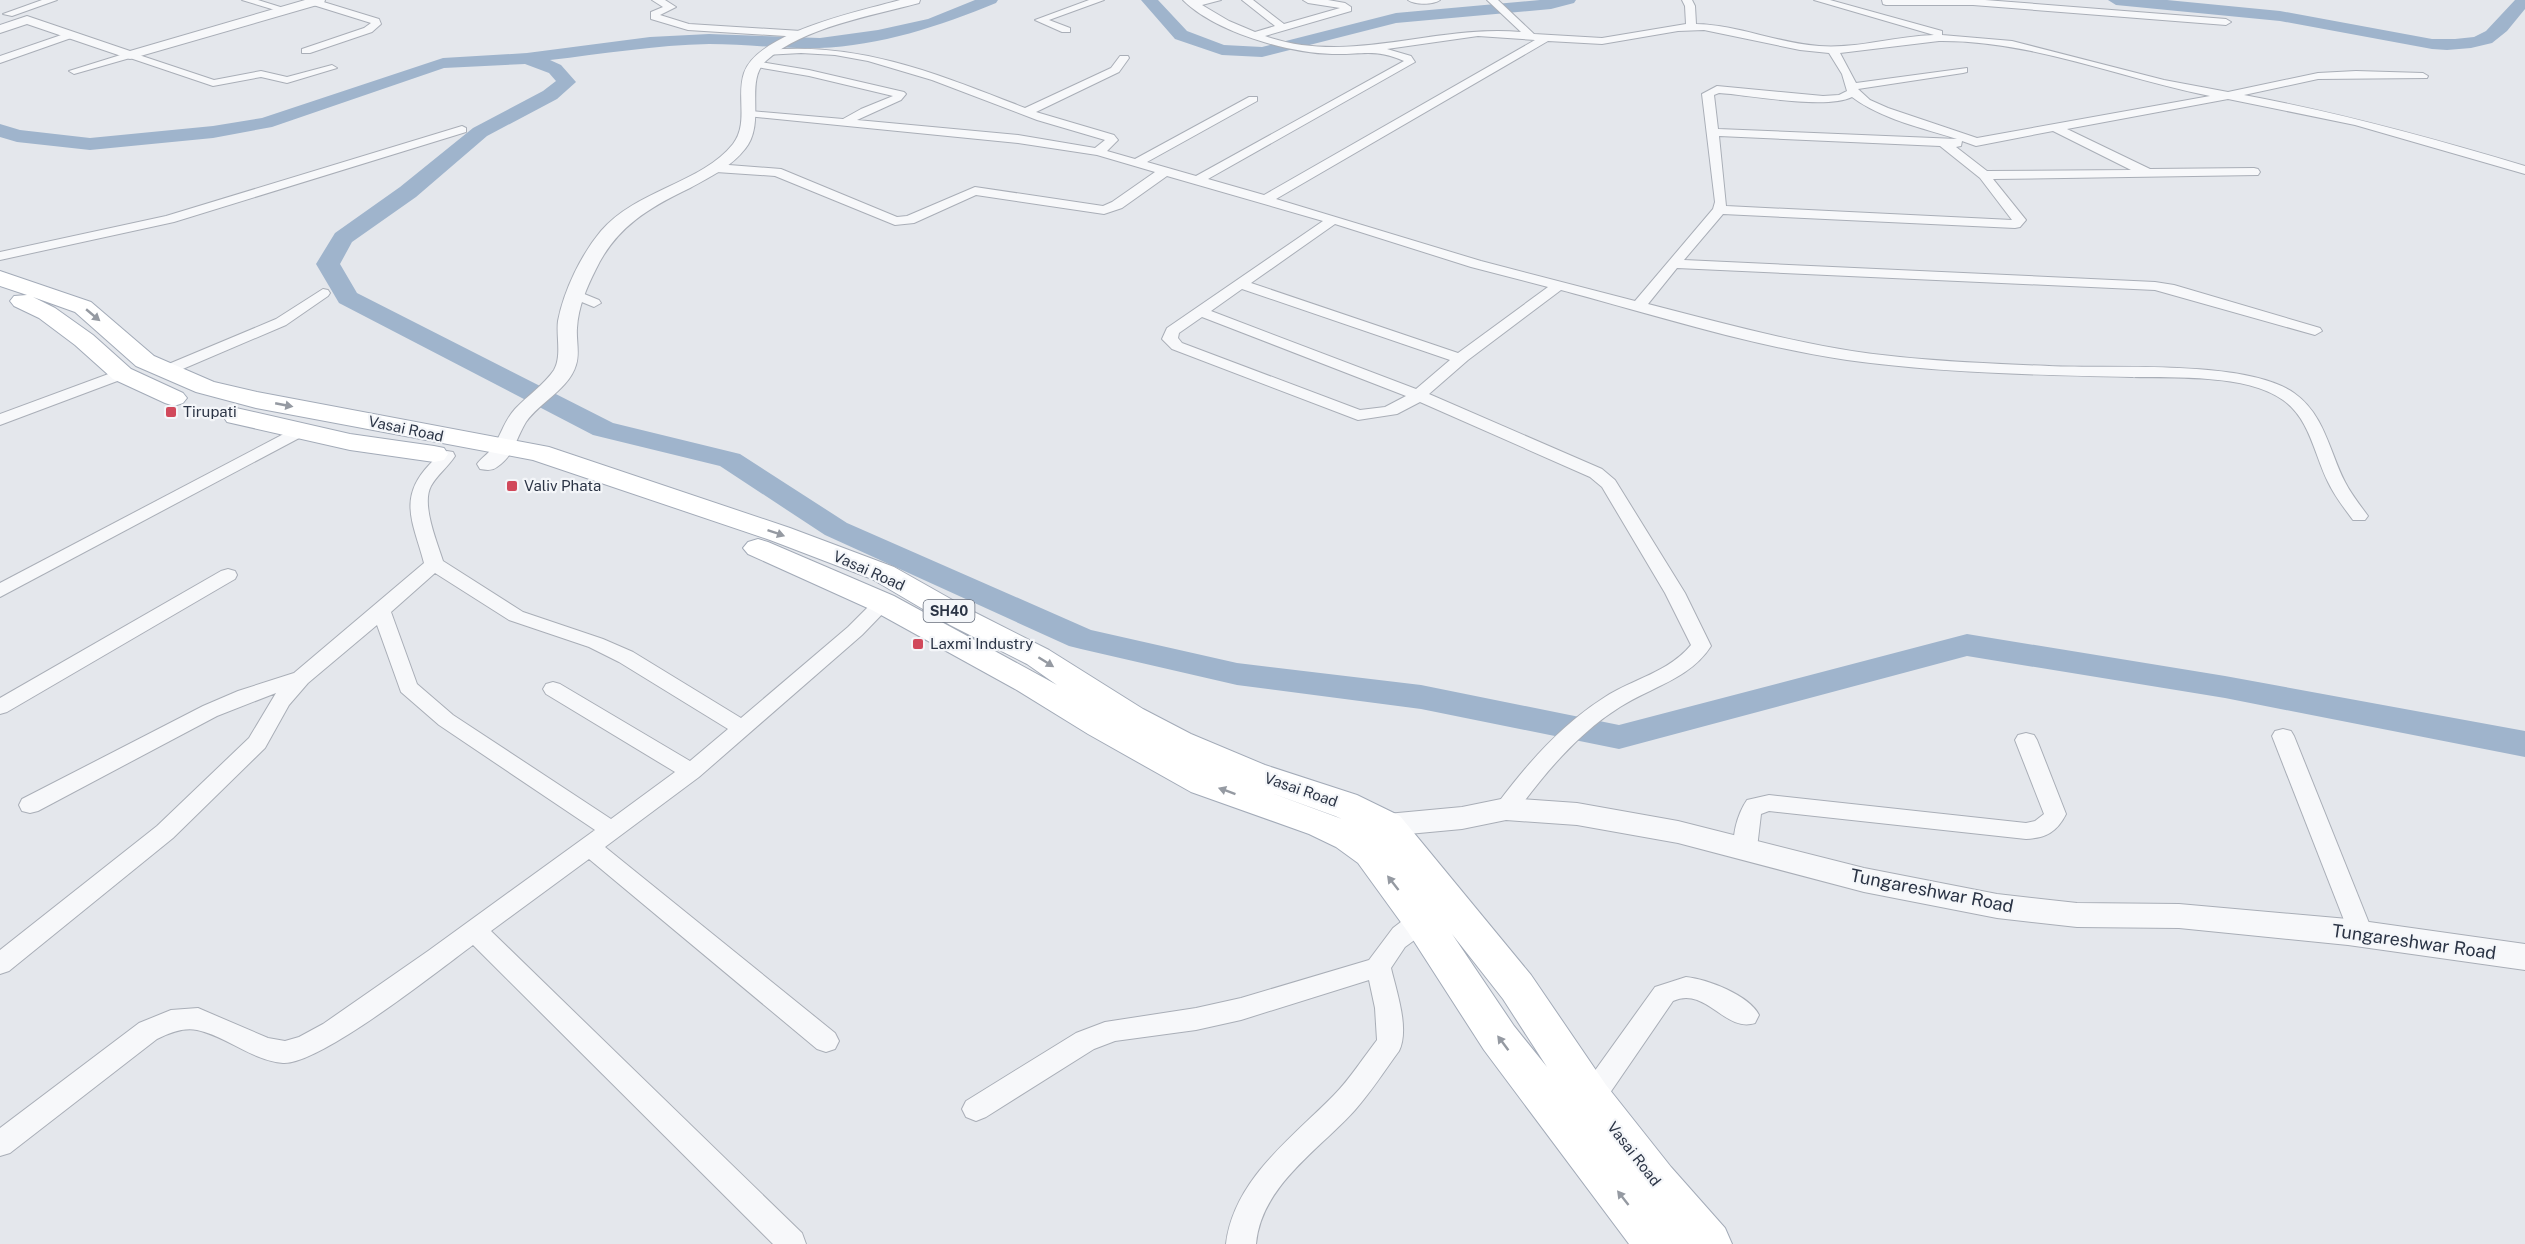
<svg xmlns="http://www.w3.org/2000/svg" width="2525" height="1244" viewBox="0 0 2525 1244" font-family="'Public Sans',sans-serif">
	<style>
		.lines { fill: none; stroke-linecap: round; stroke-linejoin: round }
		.river { fill: #9fb4cc; fill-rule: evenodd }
		.minor-casing { stroke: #a9aeb7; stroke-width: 2 }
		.tertiary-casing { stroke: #a9aeb7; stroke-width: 2 }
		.primary-casing { stroke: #a3abb8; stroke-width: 2 }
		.minor { fill: #f7f8fa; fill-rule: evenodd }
		.tertiary { fill: #f7f8fa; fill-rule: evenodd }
		.primary { fill: #fff; fill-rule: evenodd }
		.oneway { fill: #959aa2 }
		.poi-dot { fill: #d1495b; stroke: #f4f6f9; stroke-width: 2 }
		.labels { text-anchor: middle; stroke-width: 4.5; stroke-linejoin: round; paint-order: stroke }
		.shield { fill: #f4f6f9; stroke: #676e7b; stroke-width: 1.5 }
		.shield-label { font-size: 14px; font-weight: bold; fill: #2b3445 }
		.poi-label { font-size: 15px; fill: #2b3445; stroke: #f4f6f9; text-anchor: start }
		.street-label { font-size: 15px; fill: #2b3445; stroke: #f4f6f9 }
		.near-street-label { font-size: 18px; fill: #2b3445; stroke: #f4f6f9 }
	</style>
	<rect width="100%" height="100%" fill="#e4e7ec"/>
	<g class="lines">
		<g class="river">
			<path d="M 975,0 L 998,0 L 996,3 C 940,26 880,46 819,48 C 782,49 746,44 709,44 C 656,45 602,54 550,60 L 561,65 L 576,82 L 557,99 L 487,136 L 416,197 L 352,242 L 340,264 L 357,293 L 613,423 L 740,454 L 847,523 L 1091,630 L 1237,663 L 1421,685 L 1619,725 L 1967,634 L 2225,676 L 2525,731 L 2525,757 L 2225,698 L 1967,656 L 1619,749 L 1421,709 L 1237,685 L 1081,649 L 1069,646 L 825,535 L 720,466 L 593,435 L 339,303 L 316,264 L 335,233 L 400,187 L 473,128 L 543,91 L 556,81 L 549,73 L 525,64 L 444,68 L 272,127 L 213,138 L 90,150 L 17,142 L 0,137 L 0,124 L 20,130 L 90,138 L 213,126 L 262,118 L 443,58 L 527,53 L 650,37 L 709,34 L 820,38 L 878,30 L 928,19 Z"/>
			<polygon points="1141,0 1158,0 1187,31 1224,45 1262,47 1396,13 1540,0 1576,0 1574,3 1551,9 1396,23 1262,57 1222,55 1175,39"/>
			<polygon points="2108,0 2167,0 2280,11 2432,39 2455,39 2474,37 2486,31 2515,0 2525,0 2525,9 2507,31 2492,43 2471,48 2447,50 2432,49 2280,21 2116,5"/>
		</g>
		<defs>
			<g id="minor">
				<polygon points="42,0 57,0 12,16 3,14"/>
				<polygon points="242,0 258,0 290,10 285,13"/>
				<polygon points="309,0 317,0 379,19 381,24 372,32 310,53 302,53 302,49 364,28 371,23 310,4"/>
				<polygon points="652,0 665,0 676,7 660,15 689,24 801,31 806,34 801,37 688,30 651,19 651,12 663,7"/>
				<polygon points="1089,0 1104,0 1049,20 1070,28 1070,32 1062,32 1035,20"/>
				<path d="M 1183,0 L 1221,0 L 1202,5 L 1229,21 L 1255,32 L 1275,26 L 1242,0 L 1253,0 L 1284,24 L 1340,8 L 1308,3 L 1303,0 L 1328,0 L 1345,3 L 1351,7 L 1351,11 L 1265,36 C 1349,66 1435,24 1521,32 L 1487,0 L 1498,0 L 1534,34 L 1602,38 L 1686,24 L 1685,6 L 1682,0 L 1692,0 L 1695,6 L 1696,24 C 1738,25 1777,43 1819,46 C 1858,49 1895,36 1934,35 L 1814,0 L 1830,0 L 1942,31 L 1942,35 L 2012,41 L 2164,80 L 2228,92 L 2318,73 L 2356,71 L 2423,73 L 2428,76 L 2427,78 L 2318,79 L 2244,95 C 2340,113 2432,138 2525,166 L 2525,174 L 2355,125 L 2228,99 L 2067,129 L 2150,169 L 2254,168 L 2258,169 L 2260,172 L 2258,175 L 1993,179 L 2026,220 L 2020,227 L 2015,228 L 1723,214 L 1684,260 L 2155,282 L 2174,285 L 2320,328 L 2322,331 L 2315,335 L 2155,290 L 1677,268 L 1648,304 C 1731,325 1814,349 1900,357 C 1949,362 2000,364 2049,366 C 2111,369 2246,359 2294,393 C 2325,415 2329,451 2345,482 C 2351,494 2360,505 2368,516 L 2365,520 L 2353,520 C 2344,508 2334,495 2328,482 C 2314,454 2310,419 2283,400 C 2246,374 2176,378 2132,377 C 2037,375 1941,373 1847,360 C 1751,346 1655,315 1561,290 L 1468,360 L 1429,394 L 1602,469 L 1615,480 L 1685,593 L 1711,646 C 1690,679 1651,687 1620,707 C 1577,734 1544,774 1514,815 L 1506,817 L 1498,815 L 1495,809 L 1498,803 C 1528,763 1562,724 1605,697 C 1633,679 1669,672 1691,645 L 1665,593 L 1602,487 L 1590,477 L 1420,402 L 1397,414 L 1358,420 L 1172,349 L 1162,339 L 1167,328 L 1323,221 L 1167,176 L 1122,208 L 1104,214 L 976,195 L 914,223 L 895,225 L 775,176 L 716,172 L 710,168 L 716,164 L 781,169 L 897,217 L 907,216 L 975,187 L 1103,206 L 1112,202 L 1155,172 L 1097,155 L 1018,143 L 747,116 L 747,112 L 751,111 L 843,119 L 861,109 L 893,96 L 809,76 L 751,66 L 751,62 L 755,61 L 809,70 L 904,92 L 906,94 L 901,100 L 857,120 L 1018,135 L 1095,148 L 1105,140 L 1037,120 L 932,80 L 868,61 L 835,55 L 801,53 L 765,55 L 765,51 L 769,50 C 862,42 940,75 1025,108 L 1111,68 L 1120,56 L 1128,56 L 1129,58 L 1119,72 L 1036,112 L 1114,135 L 1118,140 L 1107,151 L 1135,159 L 1249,97 L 1257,97 L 1257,101 L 1147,162 L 1196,176 L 1404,61 C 1374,48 1362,55 1332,54 C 1288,53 1215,32 1183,0 ZM 1704,30 L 1800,50 L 1829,53 L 1842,74 L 1847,91 L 1839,95 L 1823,96 L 1717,86 L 1702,94 L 1715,202 L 1713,209 L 1635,301 L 1481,261 L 1276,199 L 1548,41 L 1602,44 L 1678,31 ZM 1478,36 L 1535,40 L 1264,195 L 1208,179 L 1415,62 L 1411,56 L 1387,49 ZM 1939,41 C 2031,40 2120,78 2210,96 L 1977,138 L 1888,108 L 1870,100 L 1858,89 L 1963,73 L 1967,72 L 1967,68 L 1856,83 L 1840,53 ZM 1719,93 C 1750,95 1826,110 1852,97 C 1881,119 1923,128 1957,139 L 1718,129 L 1714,95 ZM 2053,131 L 2131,170 L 1987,171 L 1956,147 L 1961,146 L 1962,141 L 1976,146 ZM 1719,136 L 1940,146 L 1980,178 L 2012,220 L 1726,206 ZM 1335,224 L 1471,267 L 1548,287 L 1458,353 L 1251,283 ZM 1242,289 L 1450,360 L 1416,389 L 1211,311 ZM 1202,317 L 1406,396 L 1385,407 L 1360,410 L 1182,343 L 1178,338 L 1179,333 Z"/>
				<path d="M 1408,0 L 1440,0 C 1433,5 1415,5 1408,0 Z"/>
				<polygon points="1882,0 1985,0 2226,19 2231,22 2226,25 1973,5 1886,5 1883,4"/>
				<polygon points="70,32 74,33 74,37 0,63 0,56"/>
				<polygon points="130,52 214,80 261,71 287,77 332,65 337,68 287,83 261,77 213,86 130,58 74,74 69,71"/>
				<polygon points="462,126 466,128 466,132 174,222 0,260 0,252 166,216"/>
				<polygon points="323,289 328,290 330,293 328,296 286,325 171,374 159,374 157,371 159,368 276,319"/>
				<polygon points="577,291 599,300 601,303 594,307 572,298 570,295"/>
				<polygon points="122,369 130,374 128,377 0,425 0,414"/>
				<polygon points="297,427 305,432 303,436 0,597 0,583"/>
				<path d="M 447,451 L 453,452 L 455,456 C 448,467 437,475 431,486 C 421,504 437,542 443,561 L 523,612 L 603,639 L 633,652 L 741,718 L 848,627 L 876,599 L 890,599 L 893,603 L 862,635 L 699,777 L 605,847 L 835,1033 L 839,1041 L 835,1049 L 826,1052 L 817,1049 L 589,859 L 491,931 L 802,1233 L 806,1244 L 773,1244 L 473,945 C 439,970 320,1065 283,1063 C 251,1060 226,1036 197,1030 C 184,1027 169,1033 157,1039 L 10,1153 L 0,1156 L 0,1128 L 139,1023 L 171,1010 L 198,1008 L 268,1038 L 285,1041 L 299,1037 L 323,1024 L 428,951 L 595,830 L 439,725 L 401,692 L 377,625 L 308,683 L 289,705 L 265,748 L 173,838 L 9,971 L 0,974 L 0,950 L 157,826 L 249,738 L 276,693 L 217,716 L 38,811 L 30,813 L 22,811 L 19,805 L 22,799 L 203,706 L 238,691 L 294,673 L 424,563 C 414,524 397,499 429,465 C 435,459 439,453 447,451 ZM 435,573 L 509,620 L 589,647 L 619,662 L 728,729 L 690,761 L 560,684 L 553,682 L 546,684 L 543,689 L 546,694 L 675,772 L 611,819 L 453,715 L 417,684 L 391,612 Z"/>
				<polygon points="228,569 235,571 237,575 235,579 7,712 0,714 0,698 221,571"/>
				<polygon points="2283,729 2291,731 2294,736 2373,933 2370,940 2361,943 2352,940 2349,933 2272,736 2275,731"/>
				<path d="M 2026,733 L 2034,735 L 2037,740 L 2066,814 C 2057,832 2046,838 2026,839 L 1769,811 L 1761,814 L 1757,848 L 1753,854 L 1745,857 L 1737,854 C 1729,840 1738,813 1747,800 L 1769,795 L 2026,823 L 2035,821 L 2044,814 L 2015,740 L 2018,735 Z"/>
				<path d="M 1422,912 L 1431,914 L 1434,921 L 1431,928 L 1405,947 L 1391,968 C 1396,990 1410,1029 1399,1051 C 1385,1070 1371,1092 1355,1110 C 1319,1150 1261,1186 1256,1244 L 1226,1244 C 1234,1179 1292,1138 1334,1095 C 1350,1079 1363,1058 1377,1040 L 1375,1008 L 1369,980 L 1241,1020 L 1196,1030 L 1115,1041 L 1094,1049 L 986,1117 L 976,1121 L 966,1117 L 962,1109 L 966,1101 L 1076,1033 L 1105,1022 L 1196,1008 L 1241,998 L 1369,960 L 1393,928 L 1406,918 Z"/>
				<path d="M 1686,977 C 1707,979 1749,995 1759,1015 L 1755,1023 C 1725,1033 1706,986 1673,1001 L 1601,1106 L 1591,1110 L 1581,1106 L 1578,1098 L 1581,1090 L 1655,987 Z"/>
			</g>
			<g id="tertiary">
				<polygon points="305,0 325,0 324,3 130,59 27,24 0,33 0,25 27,16 130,51"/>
				<path d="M 900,0 L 920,0 L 919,3 C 871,16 804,27 767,60 C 743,80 767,122 745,149 C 731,167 710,177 690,188 C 650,207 616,227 596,269 C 587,287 578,307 577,328 C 576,340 580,353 576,365 C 569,389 540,402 526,422 C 516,438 514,456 497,467 C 492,471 486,470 480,469 L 477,464 C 482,457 491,452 495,444 C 502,432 505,420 515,409 C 527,396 544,385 554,370 C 562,356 556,336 558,321 C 564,290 581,255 601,231 C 636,190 702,183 733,144 C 749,123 736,96 744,73 C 758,32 861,11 900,0 Z"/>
				<polygon points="1506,798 1577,803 1678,821 1864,868 1997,894 2077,903 2179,904 2348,919 2525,944 2525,970 2348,945 2179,928 2077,927 1997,918 1864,892 1678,843 1577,825 1506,820 1462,829 1387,836 1372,840 1361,837 1357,829 1361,821 1387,814 1462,807"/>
			</g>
			<g id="primary">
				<path d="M 0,271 L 91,302 L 154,356 L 214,382 L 257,392 L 549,447 L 790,528 L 894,567 L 972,611 L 1049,650 L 1143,709 L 1191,734 L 1265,765 L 1357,795 L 1400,816 L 1531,975 L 1606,1085 L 1671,1167 L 1725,1228 L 1732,1244 L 1629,1244 L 1484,1050 L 1408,932 L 1358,863 L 1336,847 L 1309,834 L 1191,792 L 1088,734 L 1015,689 L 872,610 L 748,554 L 743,548 L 748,542 L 758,539 L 768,542 L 894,596 L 1057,685 L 1027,664 L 950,625 L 872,579 L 770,540 L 533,460 L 256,408 L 196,392 L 136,366 L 75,312 L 33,297 L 55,308 L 93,335 L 131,369 L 183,393 L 187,398 L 183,403 L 174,406 L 165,403 L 113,379 L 75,345 L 39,318 L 14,306 L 10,301 L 14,296 L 27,295 L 0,286 ZM 1266,791 L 1342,819 L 1335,816 ZM 1452,934 L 1503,999 L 1547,1067 L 1514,1026 Z"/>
				<polygon points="236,408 350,434 434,446 444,448 448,454 444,460 434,462 350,450 227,422 223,416 227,410"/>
			</g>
		</defs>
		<use href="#minor" class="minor-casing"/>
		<use href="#tertiary" class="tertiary-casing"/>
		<use href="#primary" class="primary-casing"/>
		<use href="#minor" class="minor"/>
		<use href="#tertiary" class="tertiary"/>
		<use href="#primary" class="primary"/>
	</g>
	<defs><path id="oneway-solid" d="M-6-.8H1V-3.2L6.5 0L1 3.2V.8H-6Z" transform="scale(1.5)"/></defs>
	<g class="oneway">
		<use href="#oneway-solid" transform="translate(93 315) rotate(40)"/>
		<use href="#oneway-solid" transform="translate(284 405) rotate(11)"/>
		<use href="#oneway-solid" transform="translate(776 533) rotate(19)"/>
		<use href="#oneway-solid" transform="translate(1046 662) rotate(32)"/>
		<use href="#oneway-solid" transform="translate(1227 791) rotate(-160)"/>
		<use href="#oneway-solid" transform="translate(1393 883) rotate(-128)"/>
		<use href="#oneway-solid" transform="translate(1503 1043) rotate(-127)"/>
		<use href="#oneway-solid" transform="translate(1623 1198) rotate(-128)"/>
	</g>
	<g class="poi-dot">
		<rect x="165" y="406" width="12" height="12" rx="3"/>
		<rect x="506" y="480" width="12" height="12" rx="3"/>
		<rect x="912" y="638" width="12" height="12" rx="3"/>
	</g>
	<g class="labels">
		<rect class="shield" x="923.5" y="600" width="51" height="22" rx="4.5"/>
		<g class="shield-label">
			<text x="949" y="616">SH40</text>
		</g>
		<g class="poi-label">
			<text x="183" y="417">Tirupati</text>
			<text x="524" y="491">Valiv Phata</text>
			<text x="930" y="649">Laxmi Industry</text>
		</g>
		<g class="street-label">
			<text transform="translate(406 429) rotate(12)" y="5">Vasai Road</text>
			<text transform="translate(869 571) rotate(24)" y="5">Vasai Road</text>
			<text transform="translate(1301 790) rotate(19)" y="5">Vasai Road</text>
			<text transform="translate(1634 1154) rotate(52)" y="5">Vasai Road</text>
		</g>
		<g class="near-street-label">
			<text transform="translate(1932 891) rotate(11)" y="6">Tungareshwar Road</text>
			<text transform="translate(2414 942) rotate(8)" y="6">Tungareshwar Road</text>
		</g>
	</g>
</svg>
